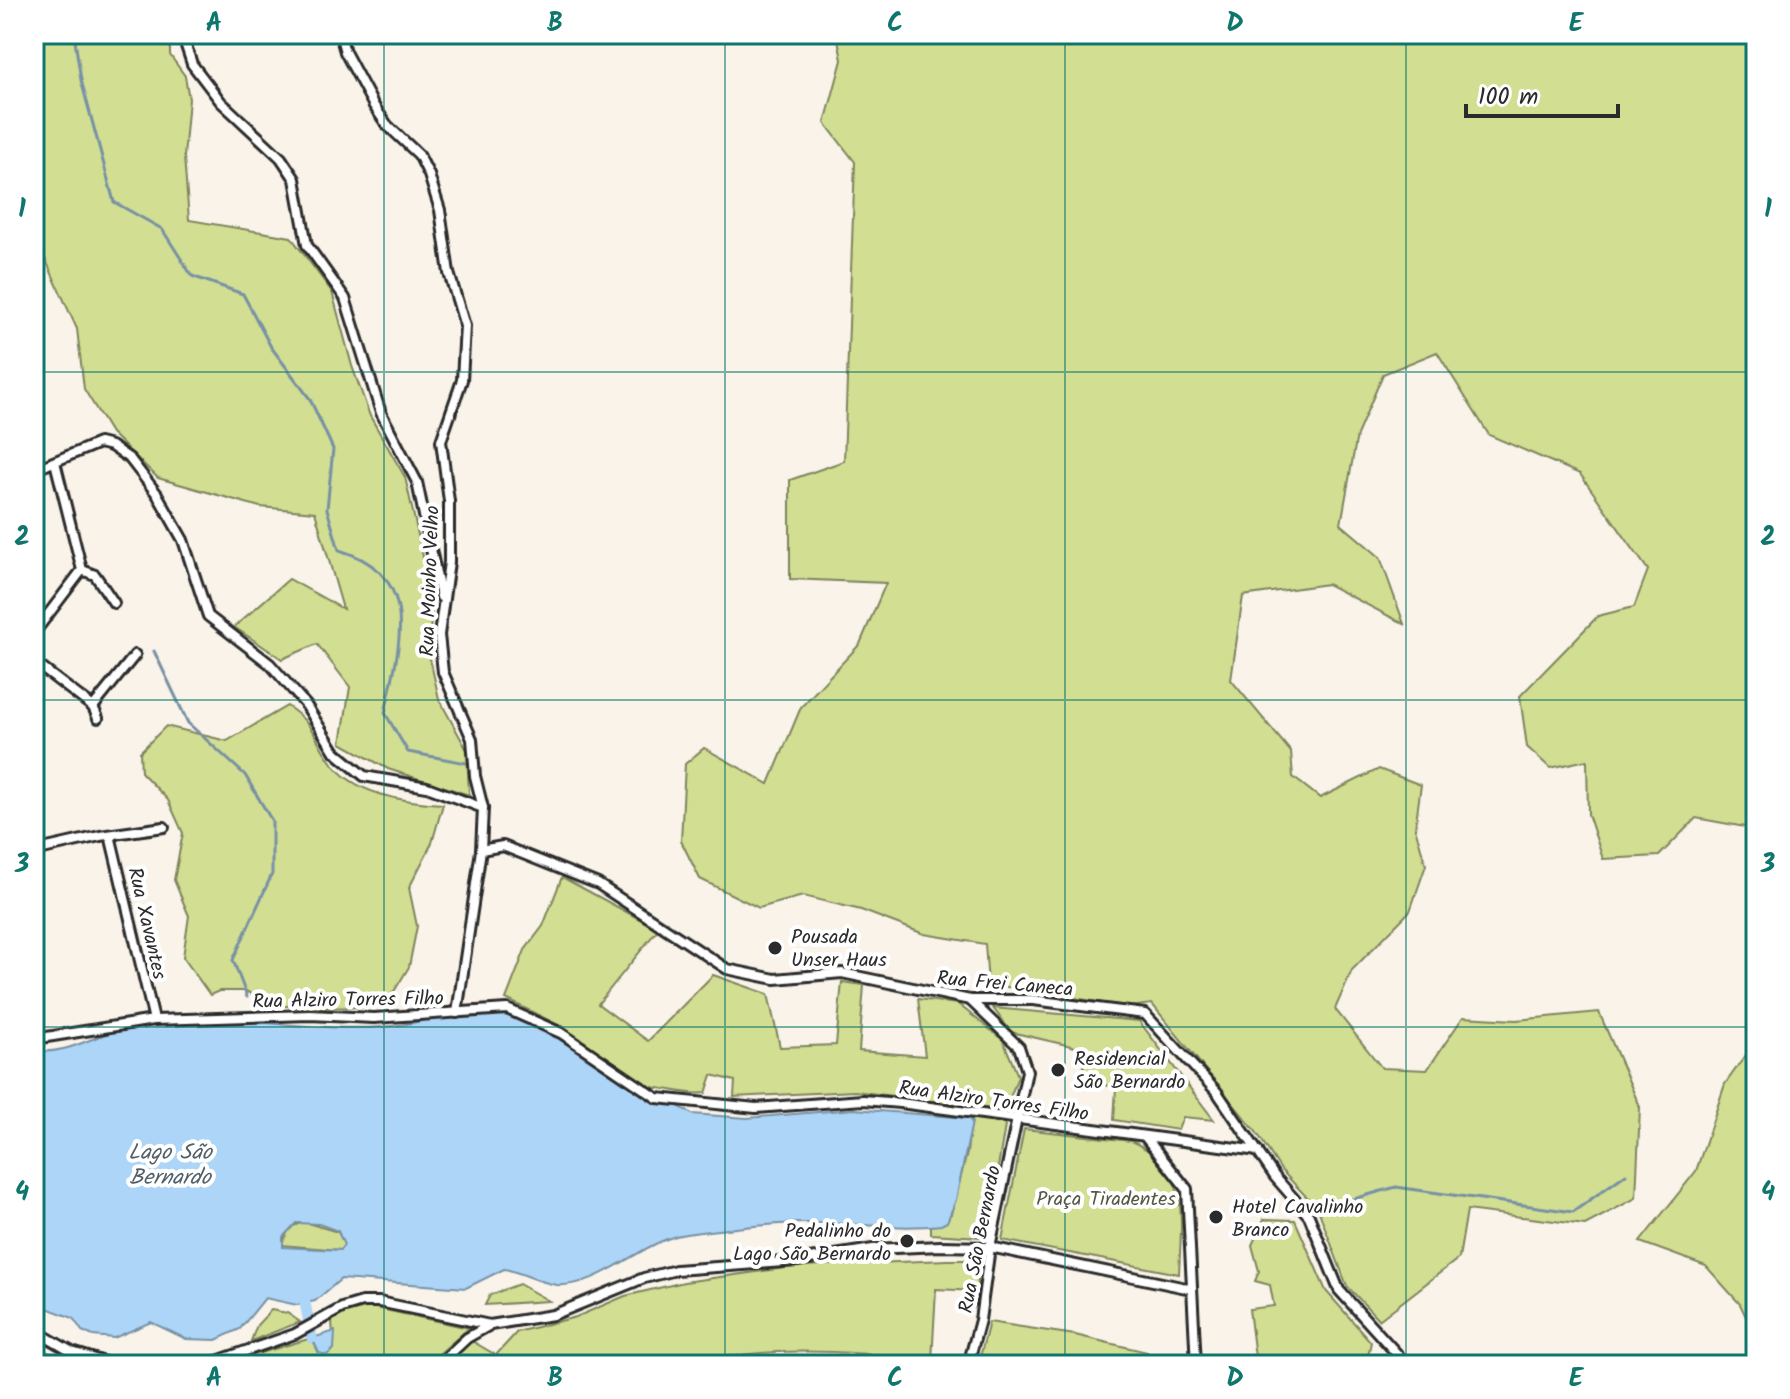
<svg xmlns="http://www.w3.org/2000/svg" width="1790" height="1399" viewBox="0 0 1790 1399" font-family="Kalam,sans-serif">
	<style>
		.green { fill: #d2de91; stroke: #7e845e; stroke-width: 2 }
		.water { fill: #acd5f7; stroke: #7891a5; stroke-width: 2; fill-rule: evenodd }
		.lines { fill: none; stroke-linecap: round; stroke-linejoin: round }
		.stream { stroke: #7891a5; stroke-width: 3 }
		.canal { stroke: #acd5f7; stroke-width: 11 }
		.minor-casing { stroke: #2b2b2b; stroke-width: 14 }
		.minor { stroke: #fff; stroke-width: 8 }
		.grid { fill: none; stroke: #0f766e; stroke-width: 2; stroke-opacity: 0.55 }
		.poi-dot { fill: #2b2b2b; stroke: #fff; stroke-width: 3 }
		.labels { text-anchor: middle; stroke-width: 8; stroke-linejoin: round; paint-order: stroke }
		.street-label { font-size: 20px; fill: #2b2b2b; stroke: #fff }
		.poi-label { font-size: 20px; fill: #2b2b2b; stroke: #fff; text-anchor: start }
		.park-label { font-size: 20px; fill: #555844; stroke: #fff }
		.water-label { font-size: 22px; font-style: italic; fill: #525e68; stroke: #fff }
		.neatline { fill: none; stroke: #0f766e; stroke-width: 3 }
		.grid-label { font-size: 26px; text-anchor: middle; font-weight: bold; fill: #0f766e }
	</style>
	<rect width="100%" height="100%" fill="#f9f3e9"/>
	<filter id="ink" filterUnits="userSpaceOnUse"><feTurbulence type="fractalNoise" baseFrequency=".0125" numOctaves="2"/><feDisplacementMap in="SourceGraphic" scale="16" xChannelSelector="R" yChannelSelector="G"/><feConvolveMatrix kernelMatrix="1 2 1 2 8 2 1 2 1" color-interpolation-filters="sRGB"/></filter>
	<g filter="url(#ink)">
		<g class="green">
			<polygon points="34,34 170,34 170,55 185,76 189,99 184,157 189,220 291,237 332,292 352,366 370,416 405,477 433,601 428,650 439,699 467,750 469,795 388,769 341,743 350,687 317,644 282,659 234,627 289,579 343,609 315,512 260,507 158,478 111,433 84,389 77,329 34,234"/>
			<polygon points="837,34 1756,34 1756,829 1696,818 1659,856 1603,859 1588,814 1587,760 1550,768 1527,747 1520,696 1598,616 1634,607 1648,570 1580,474 1489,435 1437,352 1383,374 1357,435 1341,524 1380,557 1404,624 1327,584 1243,596 1231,680 1291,752 1293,777 1320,798 1379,769 1421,785 1415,828 1426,865 1410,911 1352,970 1335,1009 1382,1068 1427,1070 1463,1017 1516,1020 1599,1012 1640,1107 1636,1198 1585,1225 1467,1210 1459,1258 1379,1320 1347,1286 1318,1209 1281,1170 1257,1133 1152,1004 1129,1007 988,984 985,944 924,934 861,910 803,896 759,908 700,879 681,841 685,764 704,748 769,784 801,707 860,644 886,583 790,579 790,480 844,461 855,162 825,123 842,60"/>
			<path d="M 287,706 C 314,724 312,734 329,759 C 352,795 405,802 443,804 L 432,843 L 409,888 L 417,926 L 409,967 L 393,993 L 376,1007 L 312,1008 L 272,1005 L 246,991 L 219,991 L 210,995 L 183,957 L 189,916 L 174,880 L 183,833 L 168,800 L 141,772 L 140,752 L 166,726 L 227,741 Z"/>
			<path d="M 562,877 L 658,929 L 598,1004 L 648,1041 L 713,975 L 768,994 L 780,1047 L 836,1045 L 842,982 L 864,985 L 859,1051 L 925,1056 L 918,999 L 958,1004 L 1003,1040 L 1018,1076 L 1005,1111 L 855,1091 L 734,1097 L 735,1081 L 712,1075 L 706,1093 C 684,1096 667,1087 646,1087 L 563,1027 L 506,999 L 525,950 L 543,926 Z"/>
			<polygon points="993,1008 1139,1021 1214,1120 1183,1117 1178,1130 1114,1120 1116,1088 1084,1079 1084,1049 1011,1032"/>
			<polygon points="1756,1041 1756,1338 1740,1304 1706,1266 1640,1242 1696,1171 1725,1084"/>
			<polygon points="971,1117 1002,1121 1005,1126 987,1231 981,1237 931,1234 931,1223 951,1214 967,1153"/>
			<path d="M 1024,1129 L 1131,1141 C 1192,1168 1181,1218 1179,1274 L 1002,1240 Z"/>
			<polygon points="1264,1219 1295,1220 1326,1291 1371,1342 1366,1365 1256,1365 1249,1309 1274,1306 1270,1285 1255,1281 1259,1271 1252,1245"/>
			<polygon points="304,1222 338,1232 345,1245 340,1250 281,1245 290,1227"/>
			<path d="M 948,1260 L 977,1260 L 977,1291 L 936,1289 L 932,1361 C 856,1351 761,1344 687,1365 L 444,1365 L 470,1340 L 496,1355 L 517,1332 L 576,1317 L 625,1296 L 684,1282 L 799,1266 Z"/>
			<polygon points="519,1284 549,1301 485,1305 490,1295"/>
			<polygon points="371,1307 469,1328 426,1365 219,1365 312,1338 319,1353 334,1349 332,1321 343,1313"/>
			<polygon points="271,1310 287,1313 300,1322 251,1341 257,1325"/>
			<polygon points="989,1322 1075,1335 1147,1352 1146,1365 978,1365"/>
			<polygon points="34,1346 76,1365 34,1365"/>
		</g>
		<g class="water">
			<path d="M 453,1011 L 506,1011 L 536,1022 L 692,1114 L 747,1118 L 854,1109 L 968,1118 L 972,1122 L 956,1200 L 947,1222 L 941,1225 C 894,1230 848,1222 801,1223 C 763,1224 724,1229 686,1234 C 642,1240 601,1288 557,1285 C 539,1283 522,1272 504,1269 L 466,1288 L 341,1279 L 315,1301 L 297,1305 L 265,1298 L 240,1329 L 216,1340 L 186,1339 L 151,1322 L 114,1338 L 93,1336 L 82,1331 L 73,1318 L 49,1309 L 34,1295 L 34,1051 C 64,1055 87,1039 115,1031 C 127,1027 162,1023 175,1022 C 266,1013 366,1047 453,1011 ZM 296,1223 L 319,1224 L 338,1231 L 344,1245 L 340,1250 L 283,1247 L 283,1237 Z"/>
			<polygon points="335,1331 334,1349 327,1355 319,1353 312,1338"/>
		</g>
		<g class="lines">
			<g class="stream">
				<path d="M 74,34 L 81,80 L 114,202 L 162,229 L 192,276 L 243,294 L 271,347 L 310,399 L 333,449 L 327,509 L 339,550 C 424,575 399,646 385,713 L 408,752 L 466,763"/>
				<polyline points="154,651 188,723 245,775 272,821 272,874 233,960 247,997"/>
				<polyline points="1318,1209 1396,1187 1573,1212 1626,1174"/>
			</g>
			<polyline class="canal" points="305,1303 312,1338"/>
			<defs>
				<g id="minor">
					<polyline points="182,34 192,64 221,102 281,158 295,179 307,245 345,298 381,413 417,482 441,597"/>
					<polyline points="340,34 345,52 374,106 387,125 419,155 429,175 440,210 449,273 465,326 462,380 441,441 449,501 449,562 439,635 443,672 472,739 475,776 483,808 481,850 457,1013"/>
					<polyline points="34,470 99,443 111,446 130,459 157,494 183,540 208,616 270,664 306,705 335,752 364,776 427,787 483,808"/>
					<polyline points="82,570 95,575 114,603"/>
					<polyline points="34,633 82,570 55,462"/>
					<polyline points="34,662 93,707 98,718"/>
					<polyline points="93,707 135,655"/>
					<polyline points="110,835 154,1020"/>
					<polyline points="481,850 503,846 598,884 727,969 775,979 842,973 970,1000 1033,1000 1145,1014 1217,1092 1275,1177 1309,1216 1339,1290 1407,1365"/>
					<polyline points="34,851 100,836 164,827"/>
					<polyline points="34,1039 154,1020 310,1015 374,1018 507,1009 561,1033 657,1098 756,1108 863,1100 900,1103 1258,1151"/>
					<polyline points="1146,1138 1187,1189 1196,1365"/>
					<polyline points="34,1330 72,1352 114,1365"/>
					<polyline points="205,1365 295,1334 342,1308 362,1302 379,1302 490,1325 553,1315 644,1278 676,1270 797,1261 873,1249 941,1246 990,1247 1191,1289"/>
					<polyline points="438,1365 467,1338 490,1325"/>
					<polyline points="804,1365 968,1363"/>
					<polyline points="968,1365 980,1320 990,1247 1027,1071 1019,1047 970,1000"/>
				</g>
			</defs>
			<use href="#minor" class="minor-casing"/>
			<use href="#minor" class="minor"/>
		</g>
	</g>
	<path class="grid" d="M 384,34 L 384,1365M 725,34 L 725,1365M 1065,34 L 1065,1365M 1406,34 L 1406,1365M 34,372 L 1756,372M 34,700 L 1756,700M 34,1027 L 1756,1027"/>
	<g class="poi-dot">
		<circle cx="775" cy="948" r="8"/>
		<circle cx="1058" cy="1070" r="8"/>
		<circle cx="1216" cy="1217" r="8"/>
		<circle cx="907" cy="1241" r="8"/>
	</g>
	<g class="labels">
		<g class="street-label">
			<text transform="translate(429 581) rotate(-88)" y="7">Rua Moinho Velho</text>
			<text transform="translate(148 923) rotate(77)" y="7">Rua Xavantes</text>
			<text transform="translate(1005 983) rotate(5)" y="7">Rua Frei Caneca</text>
			<text transform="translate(348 999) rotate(-1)" y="7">Rua Alziro Torres Filho</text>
			<text transform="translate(994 1100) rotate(8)" y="7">Rua Alziro Torres Filho</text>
			<text transform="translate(979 1239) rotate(-79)" y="7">Rua São Bernardo</text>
		</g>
		<g class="poi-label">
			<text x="791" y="943">Pousada<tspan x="791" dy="23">Unser Haus</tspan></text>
			<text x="1074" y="1065">Residencial<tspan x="1074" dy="23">São Bernardo</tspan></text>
			<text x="1232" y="1213">Hotel Cavalinho<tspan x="1232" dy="23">Branco</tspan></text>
			<text x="891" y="1237" text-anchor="end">Pedalinho do<tspan x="891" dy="23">Lago São Bernardo</tspan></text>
		</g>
		<g class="park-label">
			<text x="1106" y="1205">Praça Tiradentes</text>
		</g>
		<g class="water-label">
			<text x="170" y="1159">Lago São<tspan x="170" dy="25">Bernardo</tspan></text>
		</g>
	</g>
	<rect width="1790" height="1399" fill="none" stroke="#fff" stroke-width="88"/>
	<path d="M1466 104v12h152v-12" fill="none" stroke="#2b2b2b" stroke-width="4"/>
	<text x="1478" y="104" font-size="24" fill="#2b2b2b" stroke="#ffffff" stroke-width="6" paint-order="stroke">100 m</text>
	<rect x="44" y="44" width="1702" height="1311" class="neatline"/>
	<g class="grid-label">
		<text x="214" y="31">A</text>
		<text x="555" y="31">B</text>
		<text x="895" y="31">C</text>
		<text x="1235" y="31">D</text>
		<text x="1576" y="31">E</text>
		<text x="22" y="217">1</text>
		<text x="1768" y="217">1</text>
		<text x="22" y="545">2</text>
		<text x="1768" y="545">2</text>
		<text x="22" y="872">3</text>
		<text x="1768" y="872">3</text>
		<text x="22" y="1200">4</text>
		<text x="1768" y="1200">4</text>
		<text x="214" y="1386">A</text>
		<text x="555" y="1386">B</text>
		<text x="895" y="1386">C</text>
		<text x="1235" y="1386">D</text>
		<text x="1576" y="1386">E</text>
	</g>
</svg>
